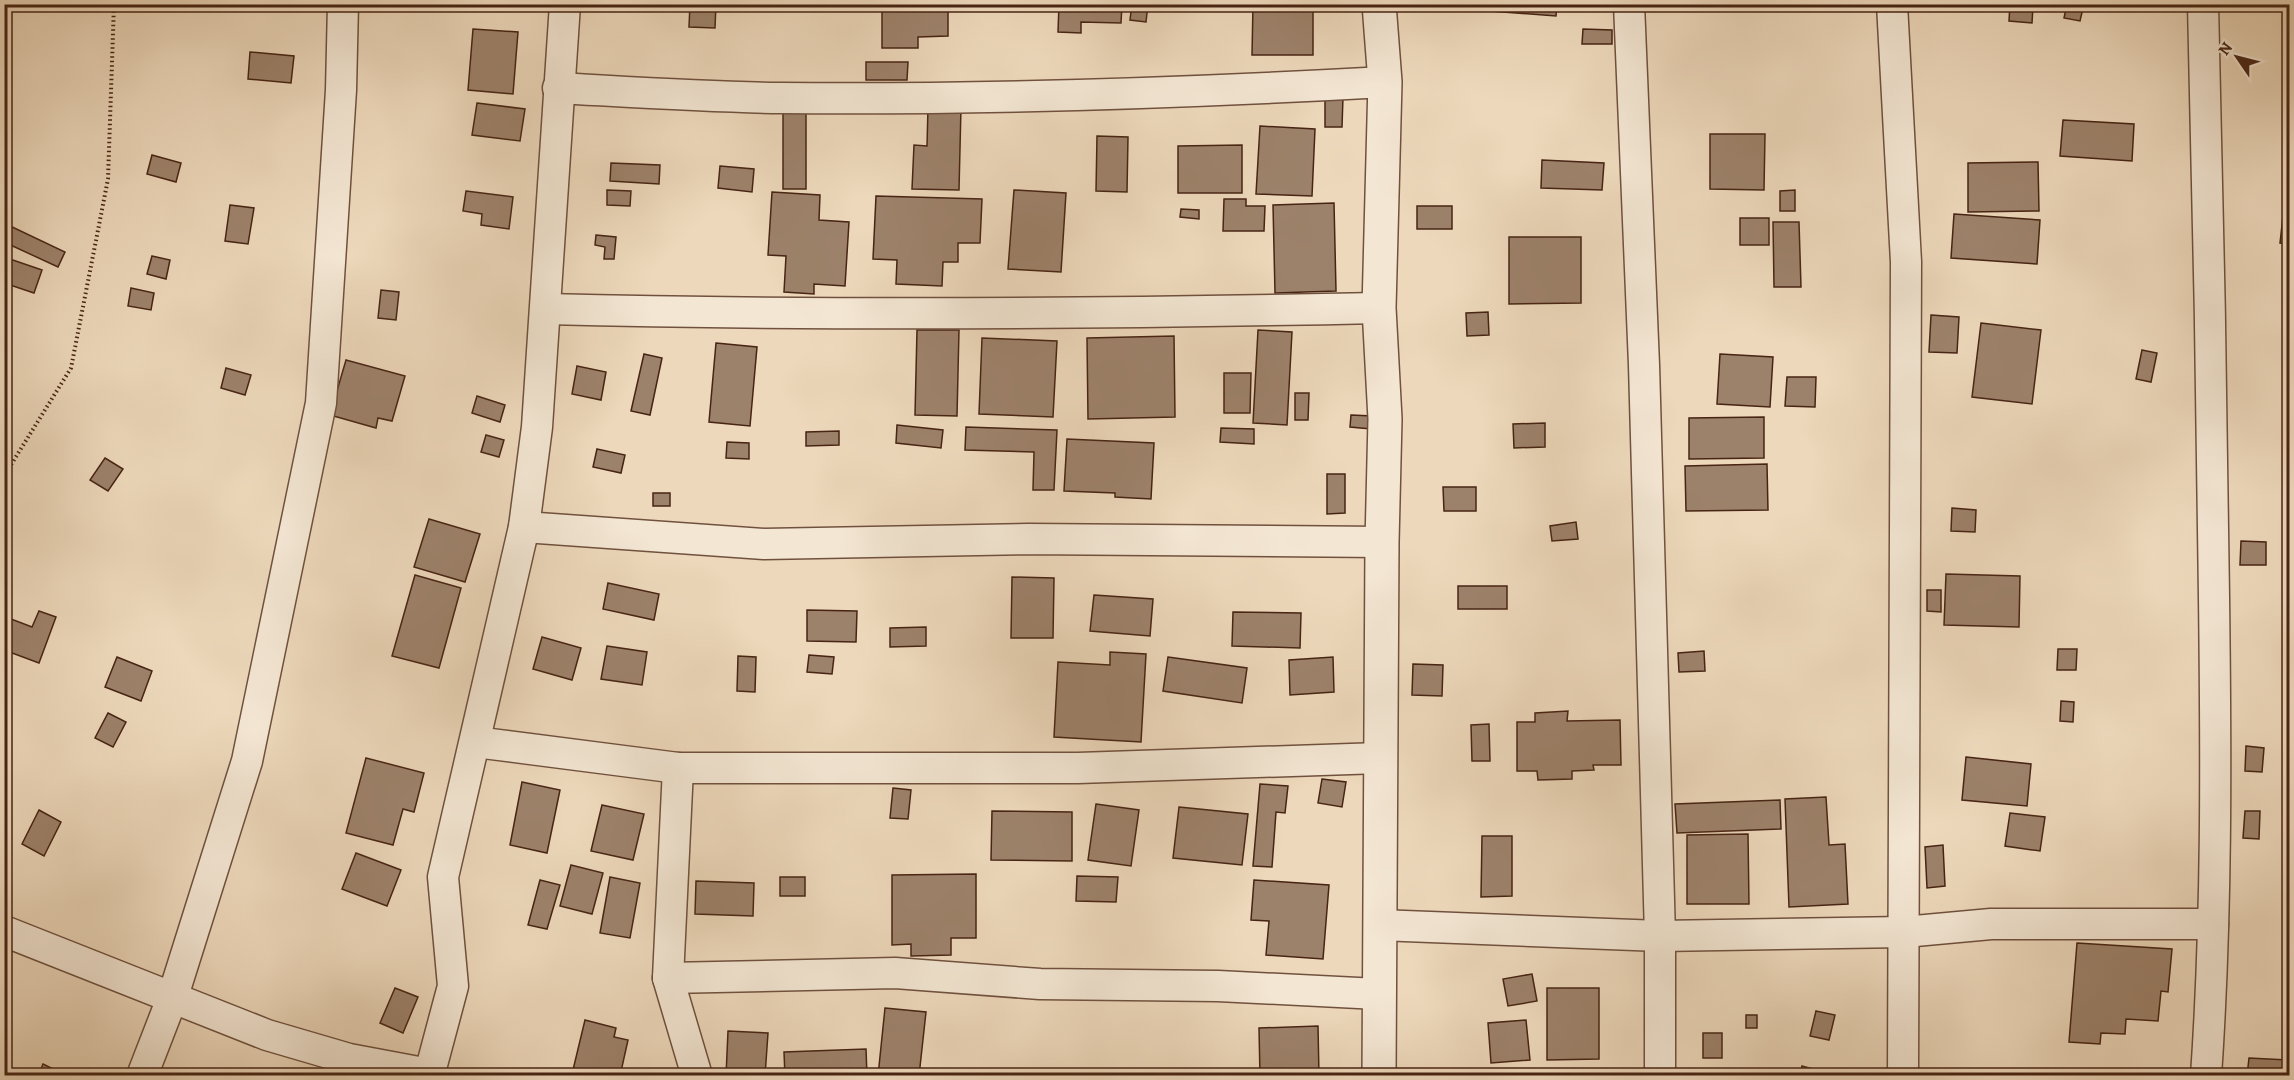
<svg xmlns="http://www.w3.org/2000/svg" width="2294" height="1080" viewBox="0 0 2294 1080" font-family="Alegreya,serif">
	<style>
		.building { fill: #9d826b; stroke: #472414; stroke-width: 1.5 }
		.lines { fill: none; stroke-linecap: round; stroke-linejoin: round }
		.minor-casing { stroke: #70513e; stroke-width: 33 }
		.tertiary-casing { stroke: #70513e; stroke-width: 36 }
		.path { stroke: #472414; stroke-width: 4; stroke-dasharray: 1.5 3; stroke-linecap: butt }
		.minor { stroke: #f3e6d3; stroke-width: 30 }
		.tertiary { stroke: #f3e6d3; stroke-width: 33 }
	</style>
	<rect width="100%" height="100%" fill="#edd8bb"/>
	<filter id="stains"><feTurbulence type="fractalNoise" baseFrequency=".00333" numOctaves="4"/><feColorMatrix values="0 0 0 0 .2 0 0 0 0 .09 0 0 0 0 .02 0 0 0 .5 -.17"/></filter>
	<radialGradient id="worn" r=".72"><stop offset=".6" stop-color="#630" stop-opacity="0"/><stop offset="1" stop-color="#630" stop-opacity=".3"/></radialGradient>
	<g class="building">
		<polygon points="690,4 716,4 715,28 689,27"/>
		<polygon points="882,4 948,4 948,36 918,37 918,48 882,48"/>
		<polygon points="1059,4 1122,4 1121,23 1081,22 1081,33 1058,32"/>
		<polygon points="1132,4 1148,4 1146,22 1130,20"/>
		<polygon points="1253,4 1313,4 1313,55 1252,55"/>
		<polygon points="1491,4 1557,4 1556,16 1490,11"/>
		<polygon points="2010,4 2033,6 2032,23 2009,21"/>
		<polygon points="2067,4 2084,4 2080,21 2064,18"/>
		<polygon points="473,29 518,32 513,94 468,90"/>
		<polygon points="1583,29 1612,30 1612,44 1582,44"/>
		<polygon points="250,52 294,56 291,83 248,79"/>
		<polygon points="866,62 908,62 907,80 866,80"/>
		<polygon points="1325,97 1343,97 1342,127 1325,127"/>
		<polygon points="477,103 525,109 520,141 472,135"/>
		<rect x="783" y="107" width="23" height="82"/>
		<polygon points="928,107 961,107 959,190 912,189 914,145 927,146"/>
		<polygon points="2063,120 2134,124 2132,161 2060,156"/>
		<polygon points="1260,126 1315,129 1312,196 1256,194"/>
		<polygon points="1710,134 1765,134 1764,190 1710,189"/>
		<polygon points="1097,136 1128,137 1127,192 1096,191"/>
		<polygon points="1242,145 1242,193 1178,193 1178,146"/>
		<polygon points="152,155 181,163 176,182 147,174"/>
		<polygon points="1542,160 1604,163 1602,190 1541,188"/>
		<polygon points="2038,162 2039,211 1968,212 1968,163"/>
		<polygon points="611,163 660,165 659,184 610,181"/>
		<polygon points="720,166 754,169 752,192 718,188"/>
		<polygon points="607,190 631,191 630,206 607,205"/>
		<polygon points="1014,190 1066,193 1061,272 1008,269"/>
		<polygon points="1795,190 1795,211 1780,211 1780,191"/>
		<polygon points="466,191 513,197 509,229 481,225 482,214 463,211"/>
		<polygon points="772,192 820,195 819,220 849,222 845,286 814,284 814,294 784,292 786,256 768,255"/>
		<polygon points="876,196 982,199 980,243 958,243 958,262 943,262 942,286 896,284 897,260 873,259"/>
		<polygon points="1224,199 1246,199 1246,206 1265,206 1264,231 1223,231"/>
		<polygon points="1334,203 1336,291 1275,293 1273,205"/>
		<polygon points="230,205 254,208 248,244 225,241"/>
		<rect x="1417" y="206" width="35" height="23"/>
		<polygon points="1181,209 1199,210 1199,219 1180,217"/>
		<polygon points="1954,214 2040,220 2037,264 1951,258"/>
		<polygon points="2283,216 2290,217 2290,244 2280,243"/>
		<rect x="1740" y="218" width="29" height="27"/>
		<polygon points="1773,222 1799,222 1801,287 1774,287"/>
		<polygon points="8,225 65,252 58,267 4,242"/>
		<polygon points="596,235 616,237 614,259 604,259 605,247 595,245"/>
		<polygon points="1509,237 1581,237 1581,303 1509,304"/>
		<polygon points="152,256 170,260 166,279 147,274"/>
		<polygon points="4,257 42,270 34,293 4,283"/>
		<polygon points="131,288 154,293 151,310 128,306"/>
		<polygon points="381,290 399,292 396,320 378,318"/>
		<polygon points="1488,312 1489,335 1467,336 1466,313"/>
		<polygon points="1931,315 1959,317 1957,353 1929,352"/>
		<polygon points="1981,323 2041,330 2032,404 1972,397"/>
		<polygon points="917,330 959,330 957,416 915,415"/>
		<polygon points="1258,330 1292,332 1287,425 1253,423"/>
		<polygon points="1174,336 1175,417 1088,419 1087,338"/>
		<polygon points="982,338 1057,341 1053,417 979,414"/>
		<polygon points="716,343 757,347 750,426 709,422"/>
		<polygon points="2142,350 2157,353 2151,382 2136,379"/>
		<polygon points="644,354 662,358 650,415 631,411"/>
		<polygon points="1720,354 1773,357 1770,407 1717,404"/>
		<polygon points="346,360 405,376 392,421 378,418 376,428 330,415"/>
		<polygon points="577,366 606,372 601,400 572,394"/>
		<polygon points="226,368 251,375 245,395 221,388"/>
		<polygon points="1224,373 1251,373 1250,413 1224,413"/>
		<polygon points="1787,377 1816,377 1815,407 1785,406"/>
		<polygon points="1295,393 1309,393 1308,420 1295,420"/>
		<polygon points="477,396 505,405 500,422 472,413"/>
		<polygon points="1351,415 1372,416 1371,429 1350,427"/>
		<polygon points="1764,417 1764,458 1689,459 1689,418"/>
		<polygon points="1545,423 1545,447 1514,448 1513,424"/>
		<polygon points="897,425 943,430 941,448 896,443"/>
		<polygon points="966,427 1057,430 1054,490 1033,490 1034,452 965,450"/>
		<polygon points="1221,428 1254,429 1254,444 1220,442"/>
		<polygon points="839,431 839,445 806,446 806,432"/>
		<polygon points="486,435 504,440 499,457 481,452"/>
		<polygon points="1067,439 1154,443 1151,499 1115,497 1115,493 1064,491"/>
		<polygon points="727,442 749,443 749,459 726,458"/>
		<polygon points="597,449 625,455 621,473 593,467"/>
		<polygon points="105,458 123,469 108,491 90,480"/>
		<polygon points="1767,464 1768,510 1686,511 1685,466"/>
		<polygon points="1327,474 1345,474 1345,513 1327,514"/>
		<polygon points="1443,487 1476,487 1476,511 1444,511"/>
		<rect x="653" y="493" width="17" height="13"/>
		<polygon points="1952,508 1976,510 1975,532 1951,531"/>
		<polygon points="429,519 480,534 465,582 414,567"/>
		<polygon points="1576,522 1578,539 1552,541 1550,526"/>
		<polygon points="2241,541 2266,542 2266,565 2240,565"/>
		<polygon points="1946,574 2020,576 2019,627 1944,625"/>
		<polygon points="415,575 461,588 439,668 392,656"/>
		<polygon points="1012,577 1054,578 1053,638 1011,638"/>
		<polygon points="608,583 659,594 654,620 603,609"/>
		<rect x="1458" y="586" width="49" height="23"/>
		<polygon points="1927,590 1941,590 1941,612 1927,611"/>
		<polygon points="1094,595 1153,599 1150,636 1090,631"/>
		<polygon points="807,610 857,611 856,642 807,641"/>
		<polygon points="39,611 56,617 39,663 4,650 6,617 32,627"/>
		<polygon points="1233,612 1301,613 1300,648 1232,646"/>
		<polygon points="926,627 926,646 890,647 890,628"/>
		<polygon points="542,637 581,648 572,680 533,669"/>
		<polygon points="2290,644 2290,663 2283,660"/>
		<polygon points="607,646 647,652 642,685 601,679"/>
		<polygon points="2058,649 2077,649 2076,670 2057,670"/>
		<polygon points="1704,651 1705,671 1679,672 1678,653"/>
		<polygon points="1110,652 1146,654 1141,742 1054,737 1058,662 1110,665"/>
		<polygon points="809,655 834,657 832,674 807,672"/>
		<polygon points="738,656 756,657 755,692 737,691"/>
		<polygon points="117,657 152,671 141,701 105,687"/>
		<polygon points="1168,657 1247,668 1242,703 1163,691"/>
		<polygon points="1333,657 1334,692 1290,695 1289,660"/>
		<polygon points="1413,664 1443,665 1442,696 1412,695"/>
		<polygon points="2061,701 2074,702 2073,722 2060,721"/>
		<polygon points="1568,711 1567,721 1620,720 1621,765 1593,765 1594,770 1572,771 1572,779 1538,780 1537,771 1517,771 1517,722 1535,722 1535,713"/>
		<polygon points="108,713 126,722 113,747 95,738"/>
		<polygon points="1489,724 1490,761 1472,761 1471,725"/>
		<polygon points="2246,746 2264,748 2262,772 2245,771"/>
		<polygon points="1966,757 2031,764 2027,806 1962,800"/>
		<polygon points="366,758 424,773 414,812 403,809 393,845 346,833"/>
		<polygon points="1322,779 1346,782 1342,807 1318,803"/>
		<polygon points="522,782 560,790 547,853 510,845"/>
		<polygon points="1260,784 1288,786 1285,813 1276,812 1272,867 1253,866"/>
		<polygon points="893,788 911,790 908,819 890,818"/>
		<polygon points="1826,797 1829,845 1845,844 1848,904 1789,907 1785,799"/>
		<polygon points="1780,800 1781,829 1677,833 1675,804"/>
		<polygon points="1096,804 1139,810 1131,866 1088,860"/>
		<polygon points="602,805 644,814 633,860 591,851"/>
		<polygon points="1179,807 1248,814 1242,865 1173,858"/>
		<polygon points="39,810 61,822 44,856 22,844"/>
		<polygon points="992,811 1072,812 1072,861 991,860"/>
		<polygon points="2245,811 2260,811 2259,839 2243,838"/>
		<polygon points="2010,813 2045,817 2040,851 2005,846"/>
		<polygon points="1748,834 1749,904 1687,904 1687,835"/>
		<polygon points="1482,836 1512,836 1512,896 1481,897"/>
		<polygon points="1943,845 1945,886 1927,888 1925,847"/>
		<polygon points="356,853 401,870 387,906 342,889"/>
		<polygon points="571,865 603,873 592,914 560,906"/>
		<polygon points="976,874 976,938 951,938 951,955 911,956 911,944 892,945 892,875"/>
		<polygon points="1077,876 1118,877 1116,902 1076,901"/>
		<polygon points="610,877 640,883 630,938 600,933"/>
		<rect x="780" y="877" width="25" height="19"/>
		<polygon points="540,880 560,885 547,929 528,925"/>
		<polygon points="1254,880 1329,885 1323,959 1266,955 1269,921 1251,920"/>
		<polygon points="696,881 754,883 753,916 695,914"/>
		<polygon points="2077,943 2172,949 2168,992 2161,991 2158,1021 2126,1019 2125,1034 2101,1033 2100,1044 2069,1042"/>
		<polygon points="1532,974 1537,1001 1508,1006 1503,979"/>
		<polygon points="395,988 418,997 403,1033 380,1023"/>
		<polygon points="1547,988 1599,988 1599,1059 1547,1060"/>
		<polygon points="885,1008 926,1012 919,1076 878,1076"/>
		<polygon points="1816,1011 1835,1015 1829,1040 1810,1036"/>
		<rect x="1746" y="1015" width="11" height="13"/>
		<polygon points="585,1020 616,1028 614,1037 628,1040 620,1076 572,1074"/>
		<polygon points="1526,1020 1530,1060 1491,1063 1488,1023"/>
		<polygon points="1318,1026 1319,1076 1260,1076 1259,1028"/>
		<polygon points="728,1031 768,1033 765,1076 726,1076"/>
		<rect x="1703" y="1033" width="19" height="25"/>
		<polygon points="866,1049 867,1076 785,1076 784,1052"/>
		<polygon points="2249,1058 2290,1060 2289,1076 2247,1076"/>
		<polygon points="43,1064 61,1073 60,1076 38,1076"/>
		<polygon points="1802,1066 1824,1072 1823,1076 1799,1076"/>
	</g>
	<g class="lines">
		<defs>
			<g id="minor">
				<polyline points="1629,4 1644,365 1660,936 1660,1076"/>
				<polyline points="1892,4 1906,262 1903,1076"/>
				<path d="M 2203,4 C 2208,202 2212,399 2214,597 C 2216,756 2217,916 2206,1076"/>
				<path d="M 558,88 C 632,92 707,97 781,98 C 983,100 1184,93 1385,82"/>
				<path d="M 546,309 C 824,316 1101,314 1379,308"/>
				<polyline points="524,527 764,544 1028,539 1382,542"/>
				<polyline points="475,742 678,768 1078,768 1380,758"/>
				<polyline points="678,768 668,978 697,1076"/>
				<polyline points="1379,925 1660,936 1904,932 1991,924 2213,924"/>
				<polyline points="4,931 267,1035 349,1059 429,1074"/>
				<polyline points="668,978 895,973 1040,984 1218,986 1378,994"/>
				<polyline points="142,1076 173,996 247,761 321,403 341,90 343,4"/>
				<polyline points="429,1076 453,986 443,877 524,527 537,427 565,4"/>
			</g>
			<polyline id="tertiary" points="1379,4 1385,82 1379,308 1385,419 1382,542 1379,1076"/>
		</defs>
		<use href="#minor" class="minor-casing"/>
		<use href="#tertiary" class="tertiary-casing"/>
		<polyline class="path" points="4,476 71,368 108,179 114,4"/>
		<use href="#minor" class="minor"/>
		<use href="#tertiary" class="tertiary"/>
	</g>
	<rect width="2294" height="1080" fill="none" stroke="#edd8bb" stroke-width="24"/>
	<rect x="6" y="6" width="2282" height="1068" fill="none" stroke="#472414" stroke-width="3"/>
	<rect x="12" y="12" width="2270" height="1056" fill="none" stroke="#472414" stroke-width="1.5"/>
	<g transform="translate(2237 57) rotate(305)" stroke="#f3e6d3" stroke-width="4.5" paint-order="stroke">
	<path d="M0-4.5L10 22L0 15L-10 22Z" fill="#472414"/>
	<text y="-9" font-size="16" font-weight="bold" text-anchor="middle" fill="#472414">N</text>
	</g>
	<rect width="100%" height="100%" filter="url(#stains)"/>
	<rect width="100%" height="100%" fill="url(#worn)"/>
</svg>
